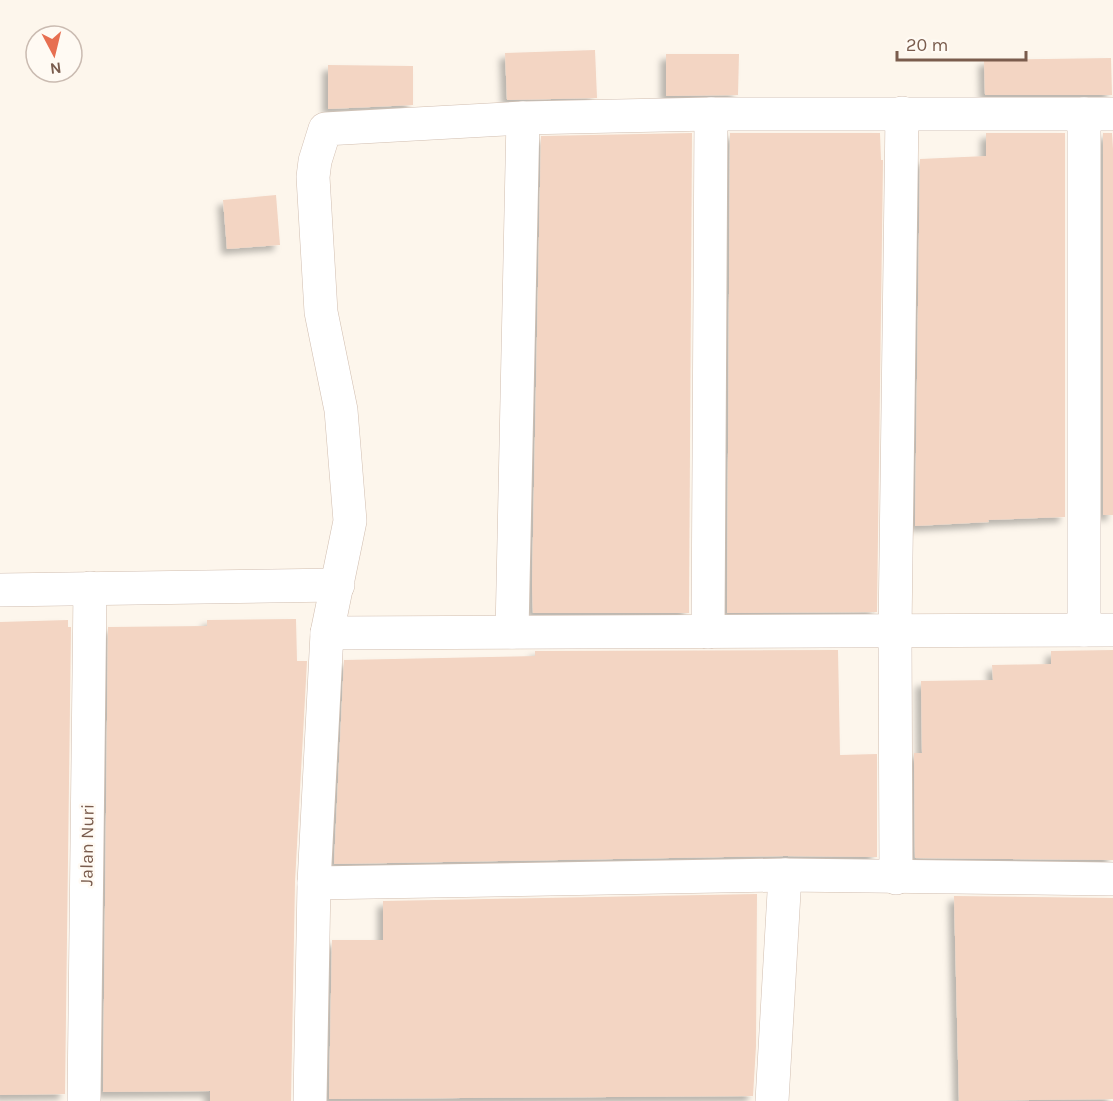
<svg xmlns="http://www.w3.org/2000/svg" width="1113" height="1101" viewBox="0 0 1113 1101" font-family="Karla,sans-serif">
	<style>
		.building { fill: #f3d5c3; filter: url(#shadow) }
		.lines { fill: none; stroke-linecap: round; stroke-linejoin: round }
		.street-casing { stroke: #d1beb0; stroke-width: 34 }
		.street { stroke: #fff; stroke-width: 33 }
		.labels { text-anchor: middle; stroke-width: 5; stroke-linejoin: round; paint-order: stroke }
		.street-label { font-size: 18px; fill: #7a5c4d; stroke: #fffaf3 }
	</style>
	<defs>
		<filter id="shadow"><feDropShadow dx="-5.5" dy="5.5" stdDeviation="3" flood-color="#0004"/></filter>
	</defs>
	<rect width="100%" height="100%" fill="#fdf6ec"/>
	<g class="building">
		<polygon points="595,50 597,98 507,100 505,53"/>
		<polygon points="666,54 739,54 738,95 666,96"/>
		<polygon points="1111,58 1112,95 985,95 984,60"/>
		<polygon points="328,65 413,66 413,105 328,109"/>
		<polygon points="692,133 689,613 533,613 532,586 541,136"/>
		<polygon points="730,133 880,133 881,160 883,160 877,612 727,613"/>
		<polygon points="986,133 1065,133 1065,517 988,520 989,522 915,526 920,159 986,156"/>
		<polygon points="1103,133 1112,133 1113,149 1113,515 1103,515"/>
		<polygon points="276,195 280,245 227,249 223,200"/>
		<polygon points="296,619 297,661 307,661 295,882 291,1101 210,1101 210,1091 103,1092 108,627 207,626 207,620"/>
		<polygon points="68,620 68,627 71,627 65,1094 0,1095 0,622"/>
		<polygon points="838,650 840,755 877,754 877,857 785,856 334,864 344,660 535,656 535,651"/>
		<polygon points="1113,650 1113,860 915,858 914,753 922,753 921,681 993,680 992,665 1051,664 1051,651"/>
		<polygon points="757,894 756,1046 753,1096 329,1099 332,940 383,940 383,901"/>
		<polygon points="954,896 1113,898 1113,1099 959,1101"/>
	</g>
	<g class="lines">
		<defs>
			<g id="street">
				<polyline points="1084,114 1084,630"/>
				<polyline points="0,590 338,585"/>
				<polyline points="512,632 523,118"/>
				<polyline points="708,632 711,114"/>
				<polyline points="327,633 1113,630"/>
				<polyline points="896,878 895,631 902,113"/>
				<polyline points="314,883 785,875 1113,879"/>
				<polyline points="84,1101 90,588"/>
				<polyline points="310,1101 314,883 327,633 350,521 341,410 321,312 313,177 315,161 325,129 523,118 711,114 1113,114"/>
				<polyline points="772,1101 785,875"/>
			</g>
		</defs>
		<use href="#street" class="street-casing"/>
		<use href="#street" class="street"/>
	</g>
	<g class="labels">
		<g class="street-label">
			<text transform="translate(87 845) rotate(-89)" y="6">Jalan Nuri</text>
		</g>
	</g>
	<g transform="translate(54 54) rotate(173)"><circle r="28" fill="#fffaf3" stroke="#cabbb1" stroke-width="1.5"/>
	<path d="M0-4.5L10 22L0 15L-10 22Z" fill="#e76f51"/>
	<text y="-9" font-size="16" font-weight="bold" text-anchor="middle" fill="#7a5c4d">N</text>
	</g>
	<path d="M897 51v9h129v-9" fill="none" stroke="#7a5c4d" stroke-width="3"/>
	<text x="906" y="51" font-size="18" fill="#7a5c4d" stroke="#fffaf3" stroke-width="4.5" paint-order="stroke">20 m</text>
</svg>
